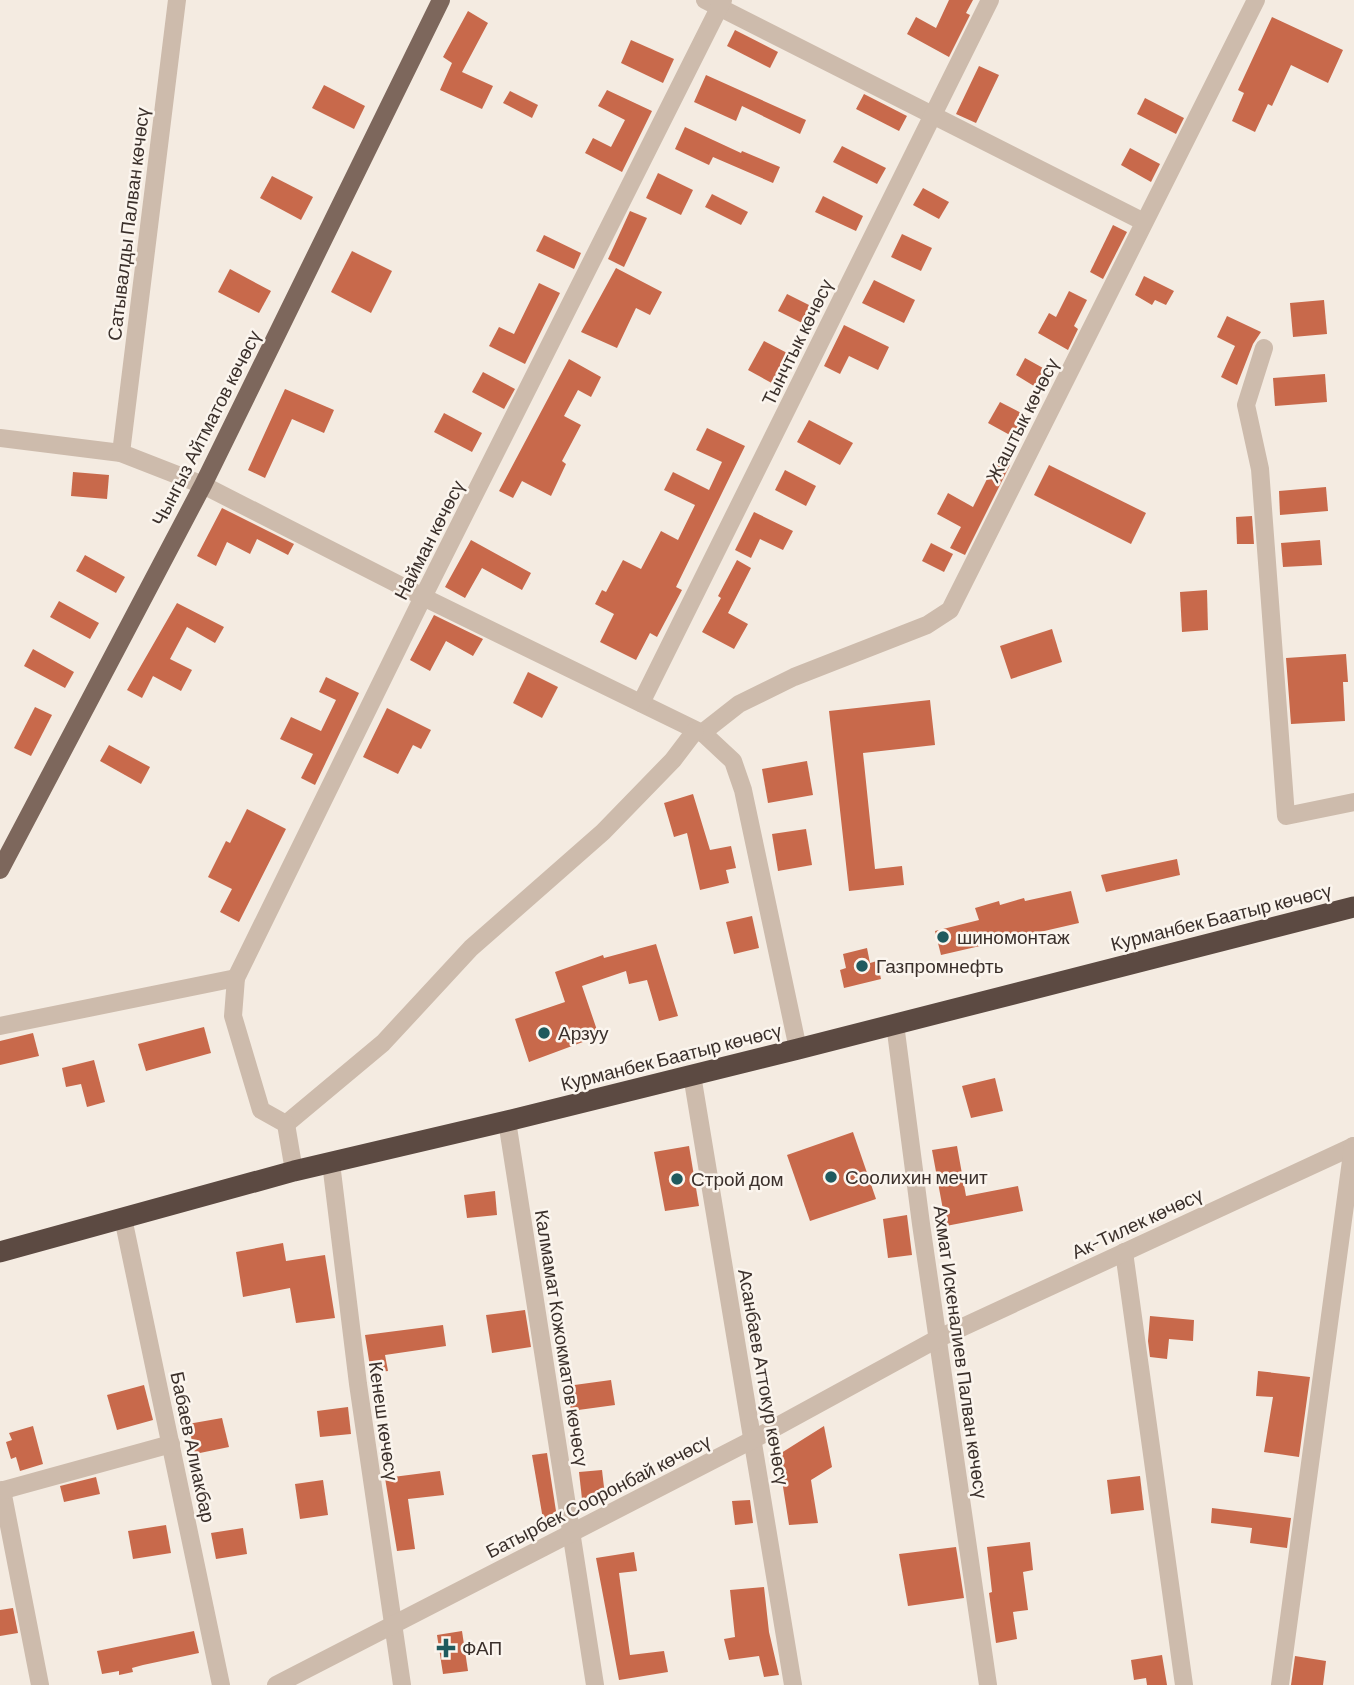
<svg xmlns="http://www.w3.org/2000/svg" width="1354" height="1685" viewBox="0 0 1354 1685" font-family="Barlow,sans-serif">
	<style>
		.building { fill: #c8694b }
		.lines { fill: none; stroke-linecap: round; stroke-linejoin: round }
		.minor { stroke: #cdbbac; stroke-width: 18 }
		.major { stroke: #7d675c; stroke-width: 18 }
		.highway { stroke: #5c4a42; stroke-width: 21 }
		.poi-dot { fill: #1f5a5e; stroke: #fbf5ee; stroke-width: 2.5 }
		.labels { text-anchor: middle; stroke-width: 5; stroke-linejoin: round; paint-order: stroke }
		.street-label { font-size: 19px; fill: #3b302b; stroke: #fbf5ee }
		.poi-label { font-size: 19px; fill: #3b302b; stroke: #fbf5ee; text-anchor: start }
	</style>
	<rect width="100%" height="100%" fill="#f4ebe1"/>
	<g class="building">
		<polygon points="949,0 973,0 966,13 970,15 949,57 907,34 916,17 936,28"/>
		<polygon points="468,11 488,23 462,72 493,86 482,109 440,90 452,63 443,57"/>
		<polygon points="1272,17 1343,50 1328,83 1291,65 1272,106 1268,104 1255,132 1232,121 1244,93 1238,90"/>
		<polygon points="735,30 778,52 770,68 727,46"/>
		<polygon points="631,40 674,59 663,83 621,63"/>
		<polygon points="979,66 999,75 976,123 956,114"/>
		<polygon points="706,75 806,120 800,134 742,106 736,121 694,102"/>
		<polygon points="324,85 365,106 354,129 312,108"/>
		<polygon points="607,90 652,111 622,172 585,153 593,138 611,147 625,120 598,106"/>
		<polygon points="510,91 538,105 532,118 503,103"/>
		<polygon points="864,94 907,116 899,131 856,109"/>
		<polygon points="1145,98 1184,118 1176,134 1137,114"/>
		<polygon points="685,127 741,153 742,151 780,167 773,183 713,157 709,165 675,149"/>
		<polygon points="842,146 886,168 877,184 833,162"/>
		<polygon points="1130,148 1160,164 1151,182 1121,165"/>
		<polygon points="658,173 693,190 681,215 646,198"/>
		<polygon points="272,176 313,197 301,220 260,198"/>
		<polygon points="923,188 949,202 939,219 913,205"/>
		<polygon points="712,194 748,212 741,225 705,207"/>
		<polygon points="823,196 863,216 856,231 815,212"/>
		<polygon points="630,211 647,218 624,267 608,259"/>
		<polygon points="1113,225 1127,232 1103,279 1090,272"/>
		<polygon points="902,234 932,248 921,271 891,257"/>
		<polygon points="544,235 581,253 574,269 536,251"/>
		<polygon points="352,251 392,271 371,313 331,292"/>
		<polygon points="616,268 662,292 650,315 636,308 617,348 581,332"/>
		<polygon points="230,269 271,291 259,313 218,292"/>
		<polygon points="1144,276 1174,291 1166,305 1155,300 1152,305 1135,295"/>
		<polygon points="874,280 915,300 904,323 862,303"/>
		<polygon points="539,283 560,293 525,364 489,346 499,327 514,334"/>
		<polygon points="1069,291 1087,300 1074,326 1078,329 1068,350 1038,333 1049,313 1056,317"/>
		<polygon points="787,294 815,308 806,325 778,311"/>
		<polygon points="1324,300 1327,334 1293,337 1290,303"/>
		<polygon points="1227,316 1261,332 1253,344 1237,385 1221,377 1235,346 1217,337"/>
		<polygon points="844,325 889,347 878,370 849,356 840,374 824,366"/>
		<polygon points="764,341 793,356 777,386 748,370"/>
		<polygon points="1025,358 1052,373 1042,391 1016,375"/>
		<polygon points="569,359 601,377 591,397 578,390 564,416 581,425 562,461 566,464 551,496 522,481 513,498 499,491"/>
		<polygon points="483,372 515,389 504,409 472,392"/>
		<polygon points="1325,374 1327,402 1275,406 1273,378"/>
		<polygon points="285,389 334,410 324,433 292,419 265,478 248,470"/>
		<polygon points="1000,402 1031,418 1019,440 988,423"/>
		<polygon points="444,413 482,433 472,452 434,432"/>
		<polygon points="809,420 853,443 840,465 797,442"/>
		<polygon points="707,428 745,446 676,587 682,590 657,637 650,633 636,660 600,642 614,614 595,604 602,590 606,592 623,560 641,569 661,531 678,540 695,505 664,490 673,472 709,490 722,462 696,450"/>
		<polygon points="997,459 1010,465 965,555 950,548 961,527 937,514 948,493 973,507"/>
		<polygon points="1049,465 1146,513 1131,544 1034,495"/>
		<polygon points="785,470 816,486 806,506 775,490"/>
		<polygon points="73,472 109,475 107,499 71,496"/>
		<polygon points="1326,487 1328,511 1280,515 1279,491"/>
		<polygon points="222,508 294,544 288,555 257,539 250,554 227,542 216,566 197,556"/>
		<polygon points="754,512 793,531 783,550 760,539 751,558 735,550"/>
		<polygon points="1252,516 1254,544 1237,544 1236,517"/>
		<polygon points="471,540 531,573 522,590 482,568 465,598 445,587"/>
		<polygon points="1320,540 1322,565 1283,567 1281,543"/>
		<polygon points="931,543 953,554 944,572 922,561"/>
		<polygon points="85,555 125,577 116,593 76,571"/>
		<polygon points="737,560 751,568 728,613 748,624 734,649 702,632 721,598 718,596"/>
		<polygon points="1207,590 1208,630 1182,632 1180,592"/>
		<polygon points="59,601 99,623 90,639 50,617"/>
		<polygon points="177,603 224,627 215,643 187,627 170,659 192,670 181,691 153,676 142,698 127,690"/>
		<polygon points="434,615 483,639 473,656 446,641 430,671 410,660"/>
		<polygon points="1052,629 1062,662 1011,679 1000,646"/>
		<polygon points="33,649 74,672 65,688 24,666"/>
		<polygon points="1346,654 1348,682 1343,682 1345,721 1291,724 1286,658"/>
		<polygon points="528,672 558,687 542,718 513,703"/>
		<polygon points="326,677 359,693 315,785 301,778 313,754 280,739 291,717 321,731 336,700 319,692"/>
		<polygon points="930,700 935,745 863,753 875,869 902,866 904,885 849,891 829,711"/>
		<polygon points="35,707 52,715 31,756 14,748"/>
		<polygon points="387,708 431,730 421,749 413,745 398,774 363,757"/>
		<polygon points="109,745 150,767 141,784 100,761"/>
		<polygon points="807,761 813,795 768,803 762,769"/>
		<polygon points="693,794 710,850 731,846 736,868 726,870 729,883 700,890 687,833 674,837 664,803"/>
		<polygon points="247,809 286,829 239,922 220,912 232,889 208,877 226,841 230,843"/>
		<polygon points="806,829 812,865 778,871 772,834"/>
		<polygon points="1177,859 1180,875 1106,892 1101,875"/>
		<polygon points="1071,891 1079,923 941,955 935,931 979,920 975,908 999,901 1000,905 1024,898 1025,901"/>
		<polygon points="752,916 759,948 734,954 726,922"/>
		<polygon points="656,944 678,1016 659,1021 647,980 629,984 626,971 582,986 599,1036 529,1062 515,1019 565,1002 555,972 603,955 604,958"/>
		<polygon points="867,948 870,963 877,961 881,979 844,988 840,970 846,968 843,954"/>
		<polygon points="204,1027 211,1053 146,1071 138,1044"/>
		<polygon points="33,1033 39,1056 0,1065 0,1041"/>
		<polygon points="94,1060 105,1102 87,1107 81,1084 66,1087 62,1068"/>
		<polygon points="995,1078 1003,1111 971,1118 962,1086"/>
		<polygon points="853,1132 876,1199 810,1221 787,1155"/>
		<polygon points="689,1146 699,1206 665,1211 654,1152"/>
		<polygon points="957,1146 966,1196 1018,1186 1023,1211 946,1226 932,1150"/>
		<polygon points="495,1191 497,1215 467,1218 464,1195"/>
		<polygon points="907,1215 912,1255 888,1258 883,1219"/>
		<polygon points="283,1243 286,1261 325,1255 335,1318 296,1323 290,1288 243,1297 236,1252"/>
		<polygon points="525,1310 531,1347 492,1353 486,1315"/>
		<polygon points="1150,1316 1194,1320 1193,1341 1169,1339 1167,1359 1150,1357 1148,1341"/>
		<polygon points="443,1325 446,1346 385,1355 388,1371 371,1373 365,1335"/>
		<polygon points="1258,1371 1310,1377 1299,1457 1264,1452 1273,1397 1256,1396"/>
		<polygon points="611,1380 615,1405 571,1411 567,1386"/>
		<polygon points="144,1385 153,1420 117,1430 107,1395"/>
		<polygon points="348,1407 351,1434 320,1437 317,1411"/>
		<polygon points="222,1418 229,1447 195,1454 188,1424"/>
		<polygon points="33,1426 43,1464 20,1471 16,1457 11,1459 6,1442 12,1440 9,1433"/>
		<polygon points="824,1426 832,1467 811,1480 818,1523 789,1525 778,1455"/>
		<polygon points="547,1453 558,1524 544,1525 532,1455"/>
		<polygon points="602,1470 605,1496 582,1499 579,1472"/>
		<polygon points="440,1471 444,1495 408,1499 415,1549 397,1551 385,1478"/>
		<polygon points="1140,1476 1144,1510 1111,1514 1107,1480"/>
		<polygon points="96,1477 100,1494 64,1502 60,1486"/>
		<polygon points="323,1480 328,1515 300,1519 295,1484"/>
		<polygon points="750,1500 753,1523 735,1525 732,1501"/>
		<polygon points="1212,1508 1291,1518 1287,1548 1250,1543 1252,1528 1211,1523"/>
		<polygon points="166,1525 171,1553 133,1559 128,1531"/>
		<polygon points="243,1528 247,1554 216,1559 211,1533"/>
		<polygon points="1030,1542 1033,1570 1023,1572 1028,1610 1013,1612 1017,1639 996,1643 989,1593 992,1592 987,1547"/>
		<polygon points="956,1547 964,1598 908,1606 899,1554"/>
		<polygon points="634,1552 637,1571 619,1573 630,1655 664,1651 668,1672 619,1680 596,1558"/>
		<polygon points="764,1587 769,1632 779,1675 764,1677 759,1656 729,1660 724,1639 735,1637 730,1590"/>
		<polygon points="13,1608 18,1633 0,1636 0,1610"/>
		<polygon points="194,1631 199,1653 143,1665 132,1668 133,1672 119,1675 119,1671 102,1674 97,1651"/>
		<polygon points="462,1631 468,1671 443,1674 437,1635"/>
		<polygon points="1162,1655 1167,1685 1147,1685 1146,1678 1134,1680 1131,1660"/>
		<polygon points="1295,1656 1326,1661 1323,1685 1291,1685"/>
	</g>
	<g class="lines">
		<g class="minor">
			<polyline points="705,0 1144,222"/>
			<polyline points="1264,348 1246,405 1260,469 1286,816 1354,802"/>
			<polyline points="0,438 121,453 203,485 423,597 704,734 733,761 743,790 798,1049"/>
			<polyline points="121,453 177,0"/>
			<polyline points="641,703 990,0"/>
			<polyline points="702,733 739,704 794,677 927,625 950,610 1256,0"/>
			<polyline points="895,1024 921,1224 988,1685"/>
			<polyline points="0,1026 236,978"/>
			<polyline points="692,1075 793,1685"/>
			<polyline points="507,1121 595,1685"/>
			<polyline points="286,1124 383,1043 471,948 603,832 673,760 695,731"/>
			<polyline points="331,1163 358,1384 402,1685"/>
			<polyline points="294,1171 286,1124 261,1110 233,1016 236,978 423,597 723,0"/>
			<polyline points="123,1218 221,1685"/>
			<polyline points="1124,1252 1184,1685"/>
			<polyline points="2,1490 40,1685"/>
			<polyline points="0,1491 171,1444"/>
			<polyline points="276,1685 754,1439 937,1339 1354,1146"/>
			<polyline points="1280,1685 1353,1146"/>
		</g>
		<polyline class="major" points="0,870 203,485 441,0"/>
		<polyline class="highway" points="0,1252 294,1171 507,1121 798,1049 1354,907"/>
	</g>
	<g class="poi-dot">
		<circle cx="943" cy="937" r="7"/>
		<circle cx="862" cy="966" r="7"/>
		<circle cx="544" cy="1033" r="7"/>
		<circle cx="831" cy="1177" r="7"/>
		<circle cx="677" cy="1179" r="7"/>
		<path d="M442.5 1637.5h7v7h7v7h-7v7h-7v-7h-7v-7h7z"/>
	</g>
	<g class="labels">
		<g class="street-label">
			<text transform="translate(128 224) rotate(-83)" y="7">Сатывалды Палван көчөсү</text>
			<text transform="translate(797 342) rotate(-64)" y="7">Тынчтык көчөсү</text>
			<text transform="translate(1022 420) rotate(-63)" y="7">Жаштык көчөсү</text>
			<text transform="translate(206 428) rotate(-63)" y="7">Чынгыз Айтматов көчөсү</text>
			<text transform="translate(429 540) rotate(-63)" y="7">Найман көчөсү</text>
			<text transform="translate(1221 917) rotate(-14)" y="7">Курманбек Баатыр көчөсү</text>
			<text transform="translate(671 1057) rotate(-14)" y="7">Курманбек Баатыр көчөсү</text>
			<text transform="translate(1137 1223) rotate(-25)" y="7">Ак-Тилек көчөсү</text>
			<text transform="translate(562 1338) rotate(81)" y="7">Калмамат Кожокматов көчөсү</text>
			<text transform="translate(961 1352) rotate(82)" y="7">Ахмат Искеналиев Палван көчөсү</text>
			<text transform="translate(764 1377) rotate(80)" y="7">Асанбаев Аттокур көчөсү</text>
			<text transform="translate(384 1421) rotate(82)" y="7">Кенеш көчөсү</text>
			<text transform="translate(193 1447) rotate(78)" y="7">Бабаев Алиакбар</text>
			<text transform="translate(598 1496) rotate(-27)" y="7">Батырбек Сооронбай көчөсү</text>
		</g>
		<g class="poi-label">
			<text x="957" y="944">шиномонтаж</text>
			<text x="876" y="973">Газпромнефть</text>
			<text x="558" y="1040">Арзуу</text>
			<text x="845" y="1184">Соолихин мечит</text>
			<text x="691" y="1186">Строй дом</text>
			<text x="462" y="1655">ФАП</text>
		</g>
	</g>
</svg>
